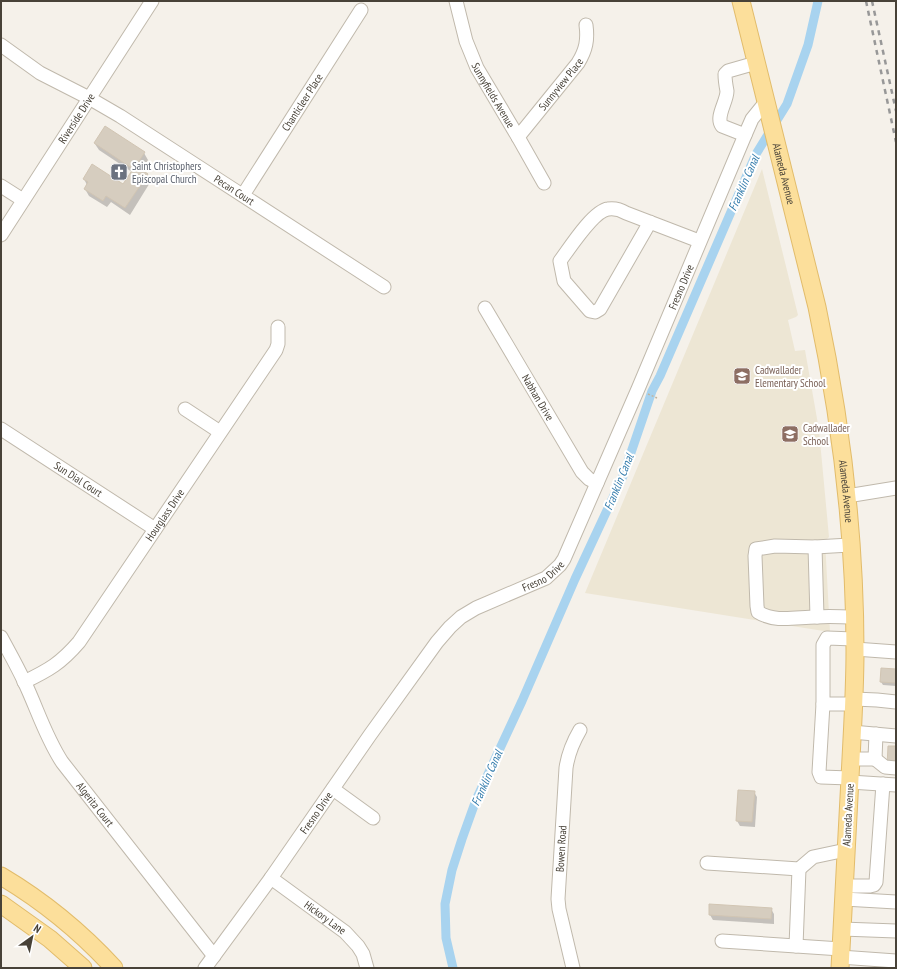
<svg xmlns="http://www.w3.org/2000/svg" width="897" height="969" viewBox="0 0 897 969" font-family="'PT Sans Narrow',sans-serif">
	<style>
		.education { fill: #ede6d4 }
		.shadow { fill: #0003 }
		.lines { fill: none; stroke-linecap: round; stroke-linejoin: round }
		.canal { stroke: #a8d3ef; stroke-width: 9 }
		.building { fill: #d6cdbf; stroke: #d1c5b3 }
		.minor-casing { stroke: #c0b9ac; stroke-width: 15 }
		.major-casing { stroke: #e2bc6b; stroke-width: 19 }
		.path { stroke: #c2b49e; stroke-width: 1.5; stroke-dasharray: 2 2; stroke-linecap: butt }
		.minor { stroke: #fff; stroke-width: 13 }
		.major { stroke: #fcdf9b; stroke-width: 17 }
		.rail { stroke: #989898; stroke-width: 2.5; stroke-dasharray: 5 5; stroke-linecap: butt }
		.labels { text-anchor: middle; stroke-width: 4; stroke-linejoin: round; paint-order: stroke }
		.street-label { font-size: 11px; fill: #484238; stroke: #fff }
		.worship-label { font-size: 11px; fill: #5b616d; stroke: #fff; text-anchor: start }
		.education-label { font-size: 11px; fill: #785e54; stroke: #fff; text-anchor: start }
		.water-label { font-size: 12px; font-style: italic; fill: #307aab; stroke: #fff }
	</style>
	<rect width="100%" height="100%" fill="#f5f1ea"/>
	<polygon class="education" points="762,169 798,315 796,317 788,320 795,351 805,350 819,430 829,537 825,541 830,632 585,593"/>
	<g class="shadow">
		<polygon points="95,144 144,153 148,160 141,171 147,174 151,181 130,215 111,202 107,207 89,196 85,189 87,185 84,179 123,186 132,172 99,150"/>
		<polygon points="896,670 896,686 883,685 881,682"/>
		<polygon points="754,792 757,797 755,827 740,826 737,821"/>
		<polygon points="710,905 771,909 774,914 774,924 713,920 710,915"/>
	</g>
	<g class="lines">
		<polyline class="canal" points="453,968 446,938 445,904 452,870 462,839 476,800 522,701 575,579 623,476 652,391 660,376 756,154 787,104 808,45 818,1"/>
	</g>
	<g class="building">
		<polygon points="105,126 145,152 136,166 148,174 125,208 106,196 103,201 84,189 88,182 83,179 92,164 123,184 133,169 94,143"/>
		<polygon points="881,668 896,669 896,683 880,682"/>
		<polygon points="888,746 896,746 896,766 887,766"/>
		<polygon points="738,790 755,791 752,822 736,821"/>
		<polygon points="709,904 772,908 771,919 709,915"/>
	</g>
	<g class="lines">
		<defs>
			<g id="minor">
				<path id="s1" d="M 456,1 L 466,41 L 477,68 L 518,137 L 544,183"/>
				<path id="s2" d="M 1,45 L 40,73 L 89,98 L 120,116 L 384,287"/>
				<path d="M 745,135 L 722,126 C 715,117 727,102 727,91 C 726,86 725,80 725,74 L 728,71 L 756,63"/>
				<path id="s3" d="M 518,137 L 578,63 C 586,50 588,40 586,25"/>
				<polyline points="1,186 23,200"/>
				<path id="s4" d="M 243,195 L 361,10"/>
				<path d="M 650,222 L 600,309 L 595,312 L 590,311 L 564,281 L 560,261 C 569,249 593,211 608,209 C 614,208 621,210 626,213 L 699,241"/>
				<path id="s5" d="M 1,235 L 152,1"/>
				<path id="s6" d="M 485,308 L 582,472 L 589,479 L 597,483"/>
				<polyline points="185,409 220,432"/>
				<path id="s7" d="M 1,429 L 155,529"/>
				<polyline points="847,496 896,488"/>
				<path d="M 850,545 L 815,547 L 775,546 L 756,549 L 755,556 L 757,606 L 758,612 C 775,623 797,617 816,617 C 829,616 841,617 854,617"/>
				<polyline points="815,547 817,617"/>
				<path id="s8" d="M 1,637 C 9,652 17,666 24,681 C 37,708 45,736 62,762 L 214,956"/>
				<polyline points="855,649 896,652"/>
				<path id="s9" d="M 24,682 C 49,670 61,663 79,642 L 276,350 L 278,344 L 278,327"/>
				<polyline points="854,699 877,700 896,702"/>
				<polyline points="823,704 819,772 821,777 850,778"/>
				<polyline points="854,704 823,704 823,645 827,638 854,639"/>
				<polyline points="852,732 896,736"/>
				<polyline points="851,759 875,759 876,734"/>
				<polyline points="875,759 885,767 896,768"/>
				<polyline points="850,782 896,785"/>
				<polyline points="333,789 373,818"/>
				<polyline points="707,863 799,869 813,857 846,850"/>
				<path id="s10" d="M 271,878 L 345,932 L 358,946 L 363,954 L 367,968"/>
				<polyline points="844,886 870,886 874,885 876,882 883,784"/>
				<polyline points="844,899 896,902"/>
				<polyline points="842,929 896,931"/>
				<polyline points="722,941 841,949"/>
				<polyline points="796,946 799,869"/>
				<polyline points="840,957 896,961"/>
				<path id="s11" d="M 205,968 L 271,878 L 370,735 L 437,642 L 450,627 L 461,617 L 476,608 L 546,578 L 560,565 L 564,559 L 638,389 L 745,135 L 752,119 L 765,103"/>
				<path id="s12" d="M 573,968 L 559,909 L 558,899 L 566,768 C 568,754 573,742 580,730"/>
			</g>
			<g id="major">
				<path id="s13" d="M 741,1 L 817,307 C 841,420 855,536 855,651 C 855,694 852,736 850,778 C 847,841 843,905 840,968"/>
				<path d="M 1,876 C 43,901 81,932 114,968"/>
				<polyline points="1,904 50,939 83,968"/>
			</g>
		</defs>
		<use href="#minor" class="minor-casing"/>
		<use href="#major" class="major-casing"/>
		<polyline class="path" points="648,394 657,398"/>
		<use href="#minor" class="minor"/>
		<use href="#major" class="major"/>
		<g class="rail">
			<polyline points="866,1 896,142"/>
			<polyline points="872,1 896,111"/>
		</g>
	</g>
	<defs>
		<symbol id="church-square" viewBox="-11 -11 22 22"><rect x="-9" y="-9" width="18" height="18" rx="4" fill="#6b7280" stroke="#fff"/><path d="M-1.2-6h2.4v3.5h3.3v2.4h-3.3V6h-2.4V-.1h-3.3v-2.4h3.3Z" fill="#fff"/></symbol>
		<symbol id="school-square" viewBox="-11 -11 22 22"><rect x="-9" y="-9" width="18" height="18" rx="4" fill="#8d6e63" stroke="#fff"/><path d="M0-5L7-2L0 1L-7-2ZM-4 1L0 2.5L4 1V4Q0 6-4 4Z" fill="#fff"/></symbol>
	</defs>
	<g fill-rule="evenodd">
		<use href="#church-square" x="109" y="162" width="20" height="20"/>
		<use href="#school-square" x="732" y="366" width="20" height="20"/>
		<use href="#school-square" x="780" y="424" width="20" height="20"/>
	</g>
	<g class="labels">
		<g class="street-label">
			<text dy="4" stroke="none"><textPath href="#s3" startOffset="68">Sunnyview Place</textPath></text>
			<text dy="4" stroke="none"><textPath href="#s1" startOffset="102">Sunnyfields Avenue</textPath></text>
			<text dy="4" stroke="none"><textPath href="#s4" startOffset="110">Chanticleer Place</textPath></text>
			<text dy="4" stroke="none"><textPath href="#s5" startOffset="139">Riverside Drive</textPath></text>
			<text dy="4" stroke="none"><textPath href="#s13" startOffset="178">Alameda Avenue</textPath></text>
			<text dy="4" stroke="none"><textPath href="#s2" startOffset="275">Pecan Court</textPath></text>
			<text dy="4" stroke="none"><textPath href="#s11" startOffset="851">Fresno Drive</textPath></text>
			<text dy="4" stroke="none"><textPath href="#s6" startOffset="104">Nabhan Drive</textPath></text>
			<text dy="4" stroke="none"><textPath href="#s7" startOffset="92">Sun Dial Court</textPath></text>
			<text dy="4" stroke="none"><textPath href="#s13" startOffset="502">Alameda Avenue</textPath></text>
			<text dy="4" stroke="none"><textPath href="#s9" startOffset="222">Hourglass Drive</textPath></text>
			<text dy="4" stroke="none"><textPath href="#s11" startOffset="527">Fresno Drive</textPath></text>
			<text dy="4" stroke="none"><textPath href="#s8" startOffset="193">Algerita Court</textPath></text>
			<text dy="4" stroke="none"><textPath href="#s11" startOffset="191">Fresno Drive</textPath></text>
			<text transform="translate(848 815) rotate(-87)" y="4">Alameda Avenue</text>
			<text dy="4" stroke="none"><textPath href="#s12" startOffset="121">Bowen Road</textPath></text>
			<text dy="4" stroke="none"><textPath href="#s10" startOffset="67">Hickory Lane</textPath></text>
		</g>
		<g class="worship-label">
			<text x="132" y="170">Saint Christophers<tspan x="132" dy="13">Episcopal Church</tspan></text>
		</g>
		<g class="education-label">
			<text x="755" y="374">Cadwallader<tspan x="755" dy="13">Elementary School</tspan></text>
			<text x="803" y="432">Cadwallader<tspan x="803" dy="13">School</tspan></text>
		</g>
		<g class="water-label">
			<text transform="translate(744 183) rotate(-66)" y="4">Franklin Canal</text>
			<text transform="translate(619 482) rotate(-68)" y="4">Franklin Canal</text>
			<text transform="translate(487 778) rotate(-66)" y="4">Franklin Canal</text>
		</g>
	</g>
	<rect width="897" height="969" fill="none" stroke="#484238" stroke-width="4"/>
	<g transform="translate(32 937) rotate(33)" stroke="#ffffff" stroke-width="3" paint-order="stroke">
	<path d="M0-3L7 15L0 10L-7 15Z" fill="#484238"/>
	<text y="-6" font-size="11" font-weight="bold" text-anchor="middle" fill="#484238">N</text>
	</g>
</svg>
